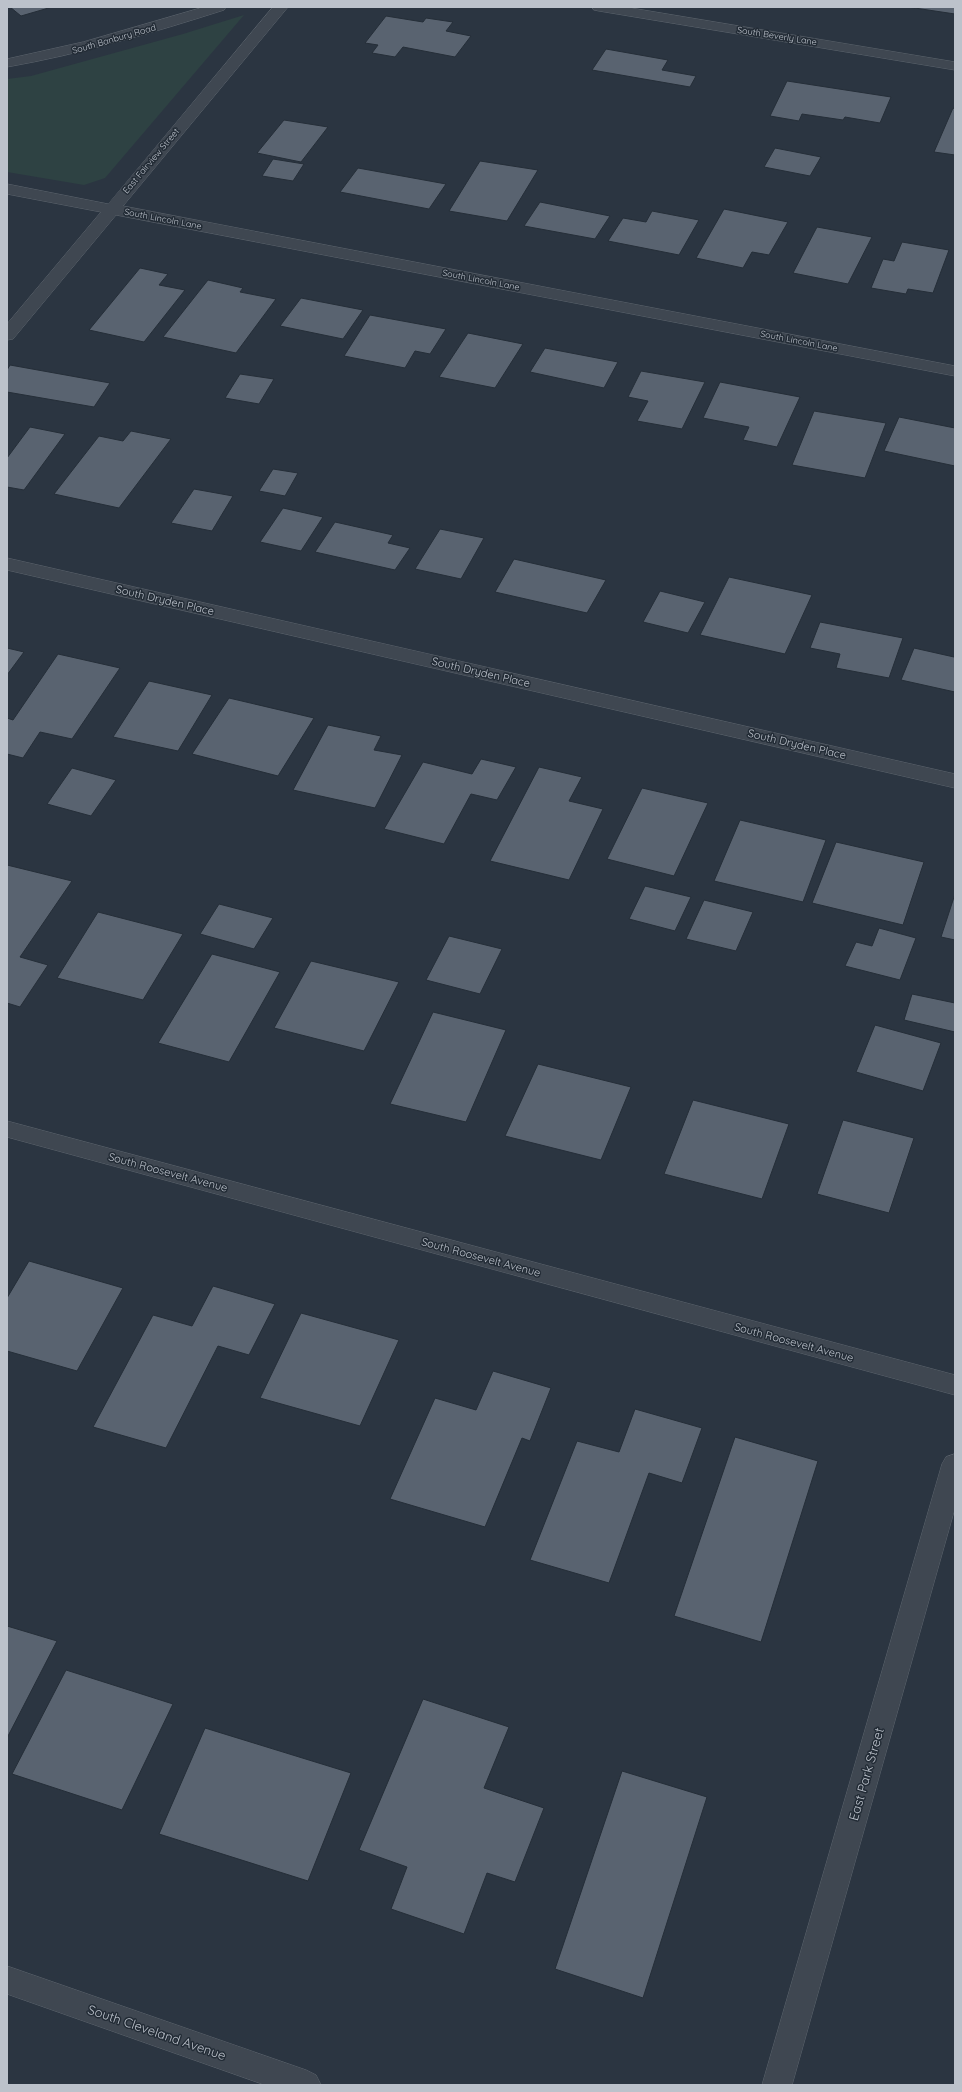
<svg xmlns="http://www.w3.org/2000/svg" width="962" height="2092" viewBox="0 0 962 2092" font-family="Quicksand,sans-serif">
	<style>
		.green { fill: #2e4243 }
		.building { fill: #596370; stroke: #252e38 }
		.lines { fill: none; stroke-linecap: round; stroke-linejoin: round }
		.minor-casing { stroke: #5d656e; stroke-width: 1 }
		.minor { fill: #3f4751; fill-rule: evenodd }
		.labels { text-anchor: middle; stroke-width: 3; stroke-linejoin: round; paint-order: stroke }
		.far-street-label { font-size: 9px; fill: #bcc2cb; stroke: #232c36 }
		.street-label { font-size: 11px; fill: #bcc2cb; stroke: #232c36 }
		.near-street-label { font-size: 13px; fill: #bcc2cb; stroke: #232c36 }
	</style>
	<rect width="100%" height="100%" fill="#2b3541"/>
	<polygon class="green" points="244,15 105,178 84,185 7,172 7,79 31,76 183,34"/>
	<g class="building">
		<polygon points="10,7 52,7 21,16"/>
		<polygon points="908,7 955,7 955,14"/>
		<polygon points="386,16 423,22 426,18 453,22 446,31 471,36 455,57 403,47 395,57 372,53 378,45 365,43"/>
		<polygon points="606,49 668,60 662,70 696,76 690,87 592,70"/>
		<polygon points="787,81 891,97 880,123 845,117 843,120 802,114 799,121 770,116"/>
		<polygon points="953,108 955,109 955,155 934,152"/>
		<polygon points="284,120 328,127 301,162 257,153"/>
		<polygon points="775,148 821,157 810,176 764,167"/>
		<polygon points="273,159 304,164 293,181 262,176"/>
		<polygon points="480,161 538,170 507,221 449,211"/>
		<polygon points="358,168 446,184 429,209 340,192"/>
		<polygon points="540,202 610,216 595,239 524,226"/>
		<polygon points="724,209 788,222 769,255 752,252 743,268 696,258"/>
		<polygon points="652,211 699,220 679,255 608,241 623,218 646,222"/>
		<polygon points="817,227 872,237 848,284 793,273"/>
		<polygon points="902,242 949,250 933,293 908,289 906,294 871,288 883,259 894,261"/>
		<polygon points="140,268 168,274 159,285 185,290 144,342 89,330"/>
		<polygon points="208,280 243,288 240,292 276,299 236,353 163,337"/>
		<polygon points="301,298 363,310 343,339 280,326"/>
		<polygon points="370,315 446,329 430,354 415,351 405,368 344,356"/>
		<polygon points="468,333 523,344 495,388 439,377"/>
		<polygon points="545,348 618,362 604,388 530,372"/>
		<polygon points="10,365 110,383 94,407 7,392 7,370"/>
		<polygon points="641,371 705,382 682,429 637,421 648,401 628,397"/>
		<polygon points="240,374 274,379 259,404 225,398"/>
		<polygon points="720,382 800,397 777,447 743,440 749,427 703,418"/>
		<polygon points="814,411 886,423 865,478 792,465"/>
		<polygon points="899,417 955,428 955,466 884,451"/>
		<polygon points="30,427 65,434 24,490 7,487 7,458"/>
		<polygon points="131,431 171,439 119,508 54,494 99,436 123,441"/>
		<polygon points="273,469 298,473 285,496 259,491"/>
		<polygon points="194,489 233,496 212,531 171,523"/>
		<polygon points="283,508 323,517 301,551 260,542"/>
		<polygon points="335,522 393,535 388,543 410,548 395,570 315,552"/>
		<polygon points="440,529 484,538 461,579 415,569"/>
		<polygon points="514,559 606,580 587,613 495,592"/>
		<polygon points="729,577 812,595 785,654 700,635"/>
		<polygon points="660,591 705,602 688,633 643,622"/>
		<polygon points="820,622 903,638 889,678 836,668 840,654 810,648"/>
		<polygon points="7,648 24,652 7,675"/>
		<polygon points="914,648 954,657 955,654 955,692 901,680"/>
		<polygon points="58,654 120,668 72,739 40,732 23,758 7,754 7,718 13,720"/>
		<polygon points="149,681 212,695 178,751 113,737"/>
		<polygon points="229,698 314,718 278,776 192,754"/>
		<polygon points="328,725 381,736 374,750 402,755 375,808 293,790"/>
		<polygon points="481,759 516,767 497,800 471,794 444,844 384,829 423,762 472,774"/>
		<polygon points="539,767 582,777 569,801 603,809 569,880 490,861"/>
		<polygon points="72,768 116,780 91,816 47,804"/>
		<polygon points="642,788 708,803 674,876 607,859"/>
		<polygon points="740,820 826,840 803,902 714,881"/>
		<polygon points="836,842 924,862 903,925 812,903"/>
		<polygon points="7,865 72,881 20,957 48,965 20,1007 7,1003"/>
		<polygon points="645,886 691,897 675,931 629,919"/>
		<polygon points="955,894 955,940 941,937"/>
		<polygon points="704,900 753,912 736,951 686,939"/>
		<polygon points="219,904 273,918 254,949 200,934"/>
		<polygon points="98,912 183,934 143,1000 57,978"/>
		<polygon points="879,928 916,938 900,980 845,966 856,942 872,946"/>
		<polygon points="449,936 502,949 480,994 426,980"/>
		<polygon points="212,954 280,972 229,1062 158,1043"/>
		<polygon points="311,961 399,982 364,1051 274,1028"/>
		<polygon points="912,994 955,1003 955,1032 904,1020"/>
		<polygon points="433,1012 506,1030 466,1122 390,1104"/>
		<polygon points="875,1025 941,1043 923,1091 856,1072"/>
		<polygon points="538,1064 631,1087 601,1160 505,1136"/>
		<polygon points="693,1100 789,1124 762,1199 664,1174"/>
		<polygon points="843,1120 914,1138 889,1213 817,1194"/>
		<polygon points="29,1261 123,1288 77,1371 7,1351 7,1298"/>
		<polygon points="213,1286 275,1304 249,1355 218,1346 166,1448 93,1427 153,1315 192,1326"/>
		<polygon points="301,1313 399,1340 360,1426 260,1398"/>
		<polygon points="493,1371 551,1388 530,1441 522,1438 485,1527 390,1499 435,1398 476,1410"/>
		<polygon points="635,1409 702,1428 682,1483 649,1473 609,1583 530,1560 577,1441 619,1452"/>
		<polygon points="735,1437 818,1461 761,1642 674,1616"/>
		<polygon points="7,1626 57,1641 7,1738"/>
		<polygon points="66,1670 173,1704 122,1810 12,1774"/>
		<polygon points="423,1699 509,1727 484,1788 544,1808 515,1882 487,1873 464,1934 391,1909 407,1867 359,1850"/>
		<polygon points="205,1728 351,1773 308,1881 159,1834"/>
		<polygon points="622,1771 707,1797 643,1998 555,1969"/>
	</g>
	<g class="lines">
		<defs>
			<g id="minor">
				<path d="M 204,7 L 226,7 L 224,10 C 152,33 81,54 7,67 L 7,59 L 83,42 Z"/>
				<polygon points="273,7 288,7 123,206 955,366 955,376 116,215 13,339 7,340 7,324 101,212 7,194 7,184 108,204"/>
				<polygon points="592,7 625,7 955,62 955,70 599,11 594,10"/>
				<polygon points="7,558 955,774 955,788 7,570"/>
				<polygon points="7,1121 955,1375 955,1395 7,1137"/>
				<polygon points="955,1454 955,1508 792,2085 762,2085 942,1464 946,1457"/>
				<polygon points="7,1966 306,2070 316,2075 321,2085 265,2085 7,1994"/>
			</g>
		</defs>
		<use href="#minor" class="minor-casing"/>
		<use href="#minor" class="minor"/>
	</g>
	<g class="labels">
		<g class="far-street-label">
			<text transform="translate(777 36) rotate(9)" y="3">South Beverly Lane</text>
			<text transform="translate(114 39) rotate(-16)" y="3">South Banbury Road</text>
			<text transform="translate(151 161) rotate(-50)" y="3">East Fairview Street</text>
			<text transform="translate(163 219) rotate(11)" y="3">South Lincoln Lane</text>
			<text transform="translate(481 280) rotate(11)" y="3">South Lincoln Lane</text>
			<text transform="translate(799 341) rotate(11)" y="3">South Lincoln Lane</text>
		</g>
		<g class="street-label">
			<text transform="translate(165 600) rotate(13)" y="4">South Dryden Place</text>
			<text transform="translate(481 672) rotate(13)" y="4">South Dryden Place</text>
			<text transform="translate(797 744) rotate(13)" y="4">South Dryden Place</text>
			<text transform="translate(168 1172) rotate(15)" y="4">South Roosevelt Avenue</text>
			<text transform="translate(481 1257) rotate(15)" y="4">South Roosevelt Avenue</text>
			<text transform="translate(794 1342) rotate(15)" y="4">South Roosevelt Avenue</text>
		</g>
		<g class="near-street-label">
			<text transform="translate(866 1774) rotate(-74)" y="5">East Park Street</text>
			<text transform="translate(157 2032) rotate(19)" y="5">South Cleveland Avenue</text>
		</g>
	</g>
	<rect width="962" height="2092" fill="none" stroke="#bcc2cb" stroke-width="16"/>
</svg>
